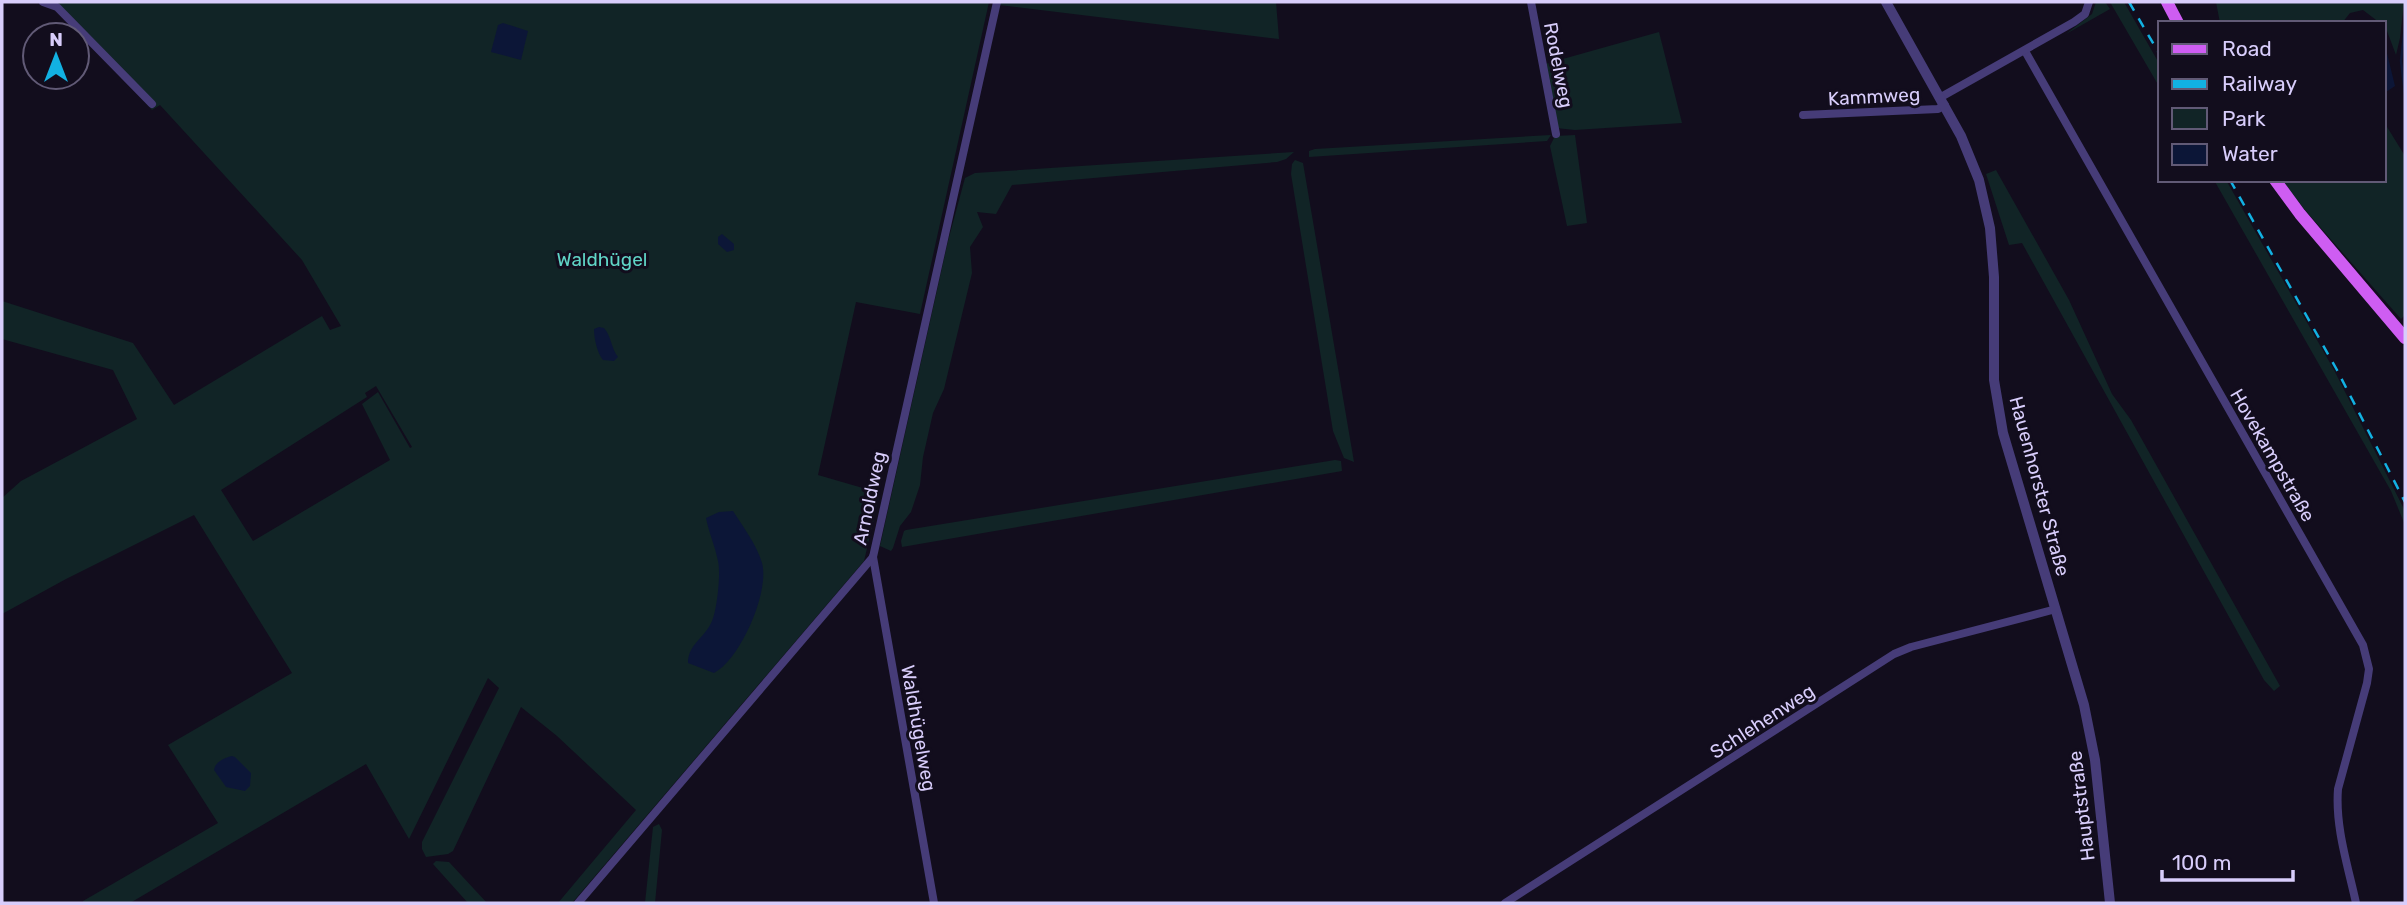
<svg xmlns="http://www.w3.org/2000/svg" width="2407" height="905" viewBox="0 0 2407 905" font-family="Rubik,sans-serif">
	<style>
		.green { fill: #112426; fill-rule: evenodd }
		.water { fill: #0c1637 }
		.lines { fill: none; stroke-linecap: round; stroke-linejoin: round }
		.stream { stroke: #0c1637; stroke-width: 2.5 }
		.minor { stroke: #463c78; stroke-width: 8 }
		.tertiary { stroke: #463c78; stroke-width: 10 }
		.primary { stroke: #ce5df2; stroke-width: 12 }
		.rail { stroke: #12b1e2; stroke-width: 2.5; stroke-dasharray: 10 9; stroke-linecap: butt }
		.labels { text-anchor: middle; stroke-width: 6; stroke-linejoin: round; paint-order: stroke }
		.street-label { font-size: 19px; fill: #d8cdfb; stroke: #120d1d }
		.park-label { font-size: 19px; fill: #60d4c6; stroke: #120d1d }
	</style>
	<rect width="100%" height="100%" fill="#120d1d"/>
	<g class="green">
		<path d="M 49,2 L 989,2 L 920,314 L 856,302 L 818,475 L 880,493 L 864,561 L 572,903 L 558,903 L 636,810 L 557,736 L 521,707 L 453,851 L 448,854 L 426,857 L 422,849 L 422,842 L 499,688 L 488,678 L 409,839 L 366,764 L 130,903 L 83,903 L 83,901 L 218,823 L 168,745 L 292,673 L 194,515 L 66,579 L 2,614 L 2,498 L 21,481 L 137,419 L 113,370 L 2,339 L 2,301 L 133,343 L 174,405 L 322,316 L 330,330 L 341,326 L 302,260 L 160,105 L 152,110 L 58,5 ZM 376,386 L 412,447 L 410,448 L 378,392 L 362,404 L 390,460 L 253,541 L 221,490 L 367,397 L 365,393 Z"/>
		<polygon points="991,2 1276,2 1279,39 999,5 999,3"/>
		<polygon points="2096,2 2105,2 2110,9 2066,34 2092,14"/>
		<polygon points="2110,2 2124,2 2160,65 2160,88"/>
		<polygon points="2216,2 2404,2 2400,38 2396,55 2384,23 2380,23 2363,10 2350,13 2342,23 2220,23"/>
		<polygon points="1659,32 1682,123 1575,130 1556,128 1545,64"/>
		<polygon points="2384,122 2405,156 2405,315 2401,319 2305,210 2282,180 2384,180"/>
		<polygon points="1551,135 1547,141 1309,157 1309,151 1315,149"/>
		<polygon points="1575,135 1587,223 1567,226 1550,146 1555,136"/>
		<polygon points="1294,152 1286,159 1277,162 1012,185 996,214 977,212 983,227 970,247 972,273 944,389 933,413 923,457 920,485 911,512 900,526 893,548 891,551 880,546 948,241 965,178 975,173"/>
		<polygon points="1295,160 1303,163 1354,462 1344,458 1333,431 1291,174 1292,164"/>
		<polygon points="1996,170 2069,300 2112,394 2131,420 2280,686 2274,691 2264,680 2022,243 2009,245 1986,174"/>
		<polygon points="2214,180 2226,180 2334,370 2405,511 2405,525 2391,491"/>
		<polygon points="1335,460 1341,461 1342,471 902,547 901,541 904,531 906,530"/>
		<polygon points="659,824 662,830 655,903 645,903 653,827"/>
		<polygon points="436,861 449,862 487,903 468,903 433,864"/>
	</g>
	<g class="water">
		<polygon points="503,23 528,31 521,60 491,52 498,25"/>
		<polygon points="2384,41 2395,86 2386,92 2384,105"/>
		<polygon points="722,234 734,244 734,250 727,252 718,244 718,237"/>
		<path d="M 599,327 L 604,328 C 611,335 611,348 618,357 L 614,361 L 603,360 C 597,353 594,338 594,329 Z"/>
		<path d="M 733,511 C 743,527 757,545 762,563 C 770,592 740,660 714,673 L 688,663 C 688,644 705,638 712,621 C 717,610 721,573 718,561 C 715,546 709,533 706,518 L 719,512 Z"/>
		<path d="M 232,756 L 235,757 L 251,773 L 250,786 L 245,791 L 226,787 L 214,770 C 215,762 224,758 232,756 Z"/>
	</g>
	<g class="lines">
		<polyline class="stream" points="2405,26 2401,61 2405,93"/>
		<g class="minor">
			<polyline points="43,2 57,7 152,104"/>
			<polyline points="1531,2 1556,134"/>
			<path d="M 2025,51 L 2363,645 L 2369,669 L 2367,683 L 2338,789 C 2335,827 2348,866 2356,903"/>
			<polyline points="1941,97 2074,22 2085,14 2089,2"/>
			<polyline points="1803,115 1938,109 1945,105"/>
			<polyline points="873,557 934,903"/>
			<polyline points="578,903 873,557 997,2"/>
			<polyline points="1505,903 1894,654 1911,647 2056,609"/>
		</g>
		<polyline class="tertiary" points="1886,2 1961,136 1979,180 1990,228 1994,277 1994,380 2003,433 2084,705 2095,760 2110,903"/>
		<g class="primary">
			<polyline points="2167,2 2178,23"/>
			<polyline points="2275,180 2300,214 2405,338"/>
		</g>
		<g class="rail">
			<polyline points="2129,2 2160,55"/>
			<polyline points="2230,180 2337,370 2405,502"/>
		</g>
	</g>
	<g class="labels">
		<g class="street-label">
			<text transform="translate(1559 65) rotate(79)" y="7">Rodelweg</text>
			<text transform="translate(1874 96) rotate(-3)" y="7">Kammweg</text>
			<text transform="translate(2273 455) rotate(60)" y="7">Hovekampstraße</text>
			<text transform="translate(2040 486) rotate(75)" y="7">Hauenhorster Straße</text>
			<text transform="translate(869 498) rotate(-78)" y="7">Arnoldweg</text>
			<text transform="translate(1762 721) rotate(-33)" y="7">Schlehenweg</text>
			<text transform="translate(919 728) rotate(80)" y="7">Waldhügelweg</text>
			<text transform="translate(2081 806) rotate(-97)" y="7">Hauptstraße</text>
		</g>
		<g class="park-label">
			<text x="602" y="266">Waldhügel</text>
		</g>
	</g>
	<rect width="2407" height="905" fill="none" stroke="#d8cdfb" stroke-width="7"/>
	<rect x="2158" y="21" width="228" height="161" fill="#120d1d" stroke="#615a76" stroke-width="2"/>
	<rect x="2172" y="44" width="35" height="10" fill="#ce5df2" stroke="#615a76" stroke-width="2"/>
	<text x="2222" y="56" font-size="21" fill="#d8cdfb">Road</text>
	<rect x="2172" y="79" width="35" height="10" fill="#12b1e2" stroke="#615a76" stroke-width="2"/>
	<text x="2222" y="91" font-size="21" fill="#d8cdfb">Railway</text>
	<rect x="2172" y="108" width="35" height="21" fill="#112426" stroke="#615a76" stroke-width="2"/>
	<text x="2222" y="126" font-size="21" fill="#d8cdfb">Park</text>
	<rect x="2172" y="144" width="35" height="21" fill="#0c1637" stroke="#615a76" stroke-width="2"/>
	<text x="2222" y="161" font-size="21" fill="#d8cdfb">Water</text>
	<g transform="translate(56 56)"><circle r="33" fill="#120d1d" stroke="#615a76" stroke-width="2"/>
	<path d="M0-5L12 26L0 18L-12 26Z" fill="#12b1e2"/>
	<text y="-10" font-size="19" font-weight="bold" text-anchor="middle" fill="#d8cdfb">N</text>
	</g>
	<path d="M2162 870v10h131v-10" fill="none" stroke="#d8cdfb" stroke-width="3.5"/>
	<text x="2172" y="870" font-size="21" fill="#d8cdfb" stroke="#120d1d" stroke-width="5" paint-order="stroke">100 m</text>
</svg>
